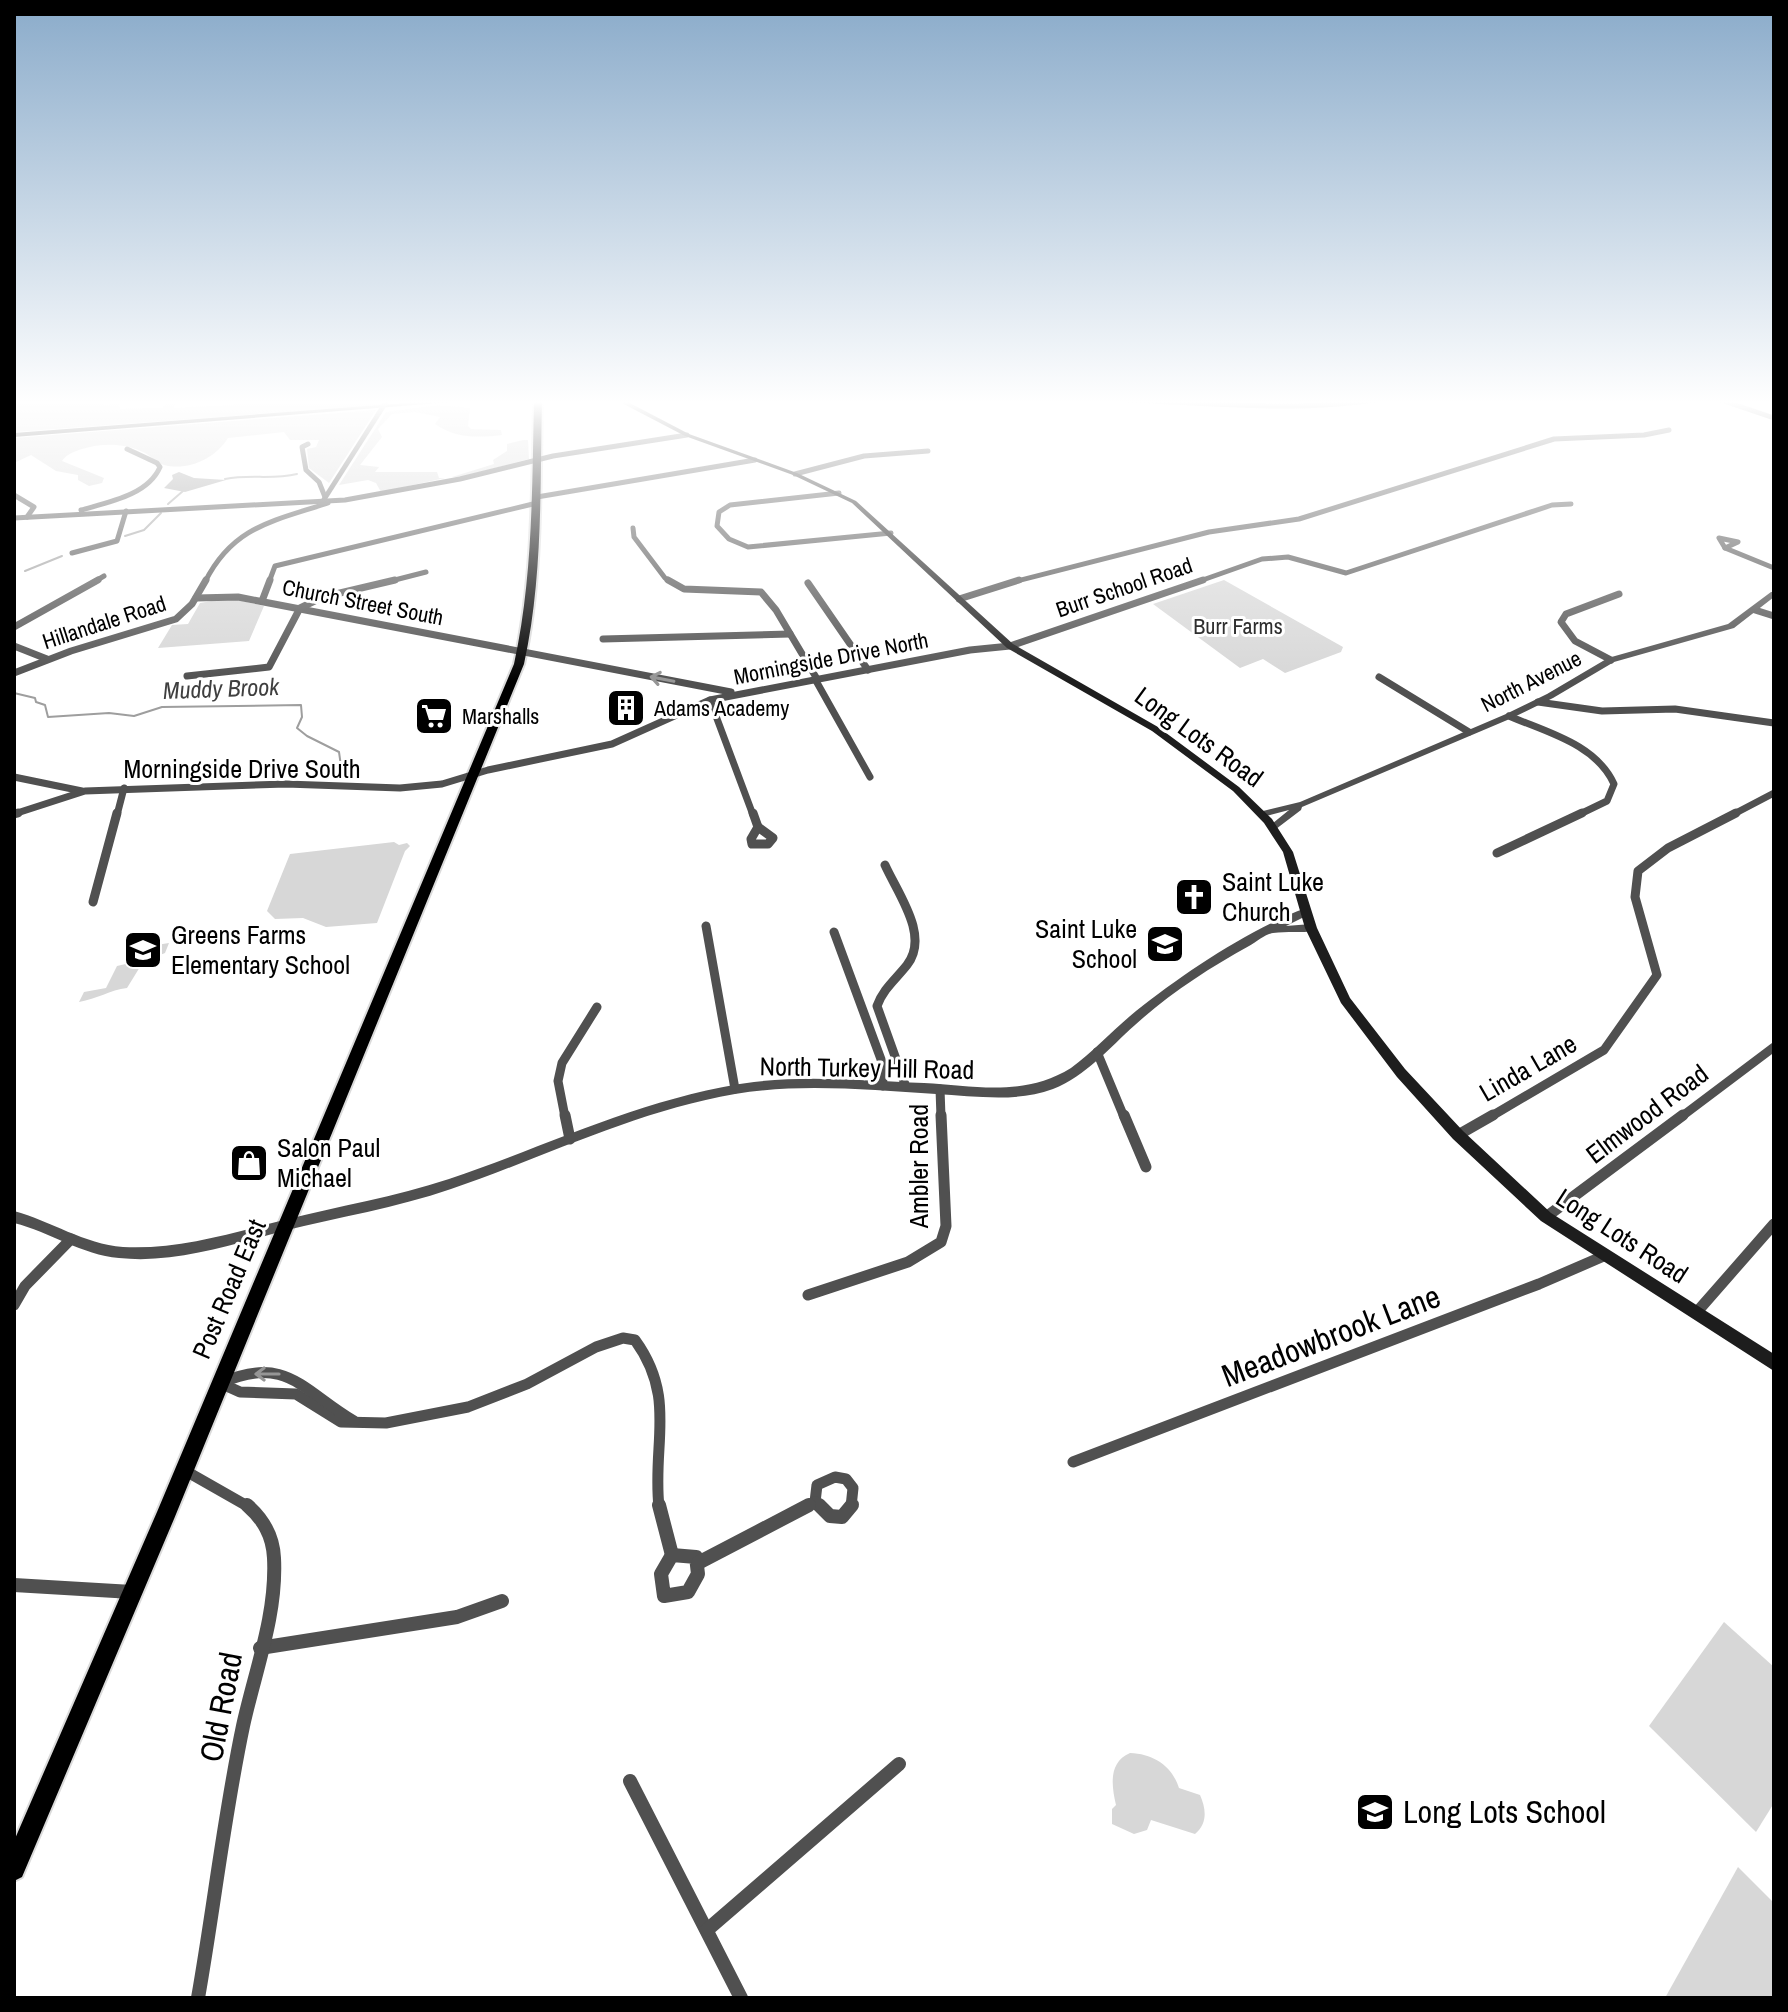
<svg xmlns="http://www.w3.org/2000/svg" width="1788" height="2012" viewBox="0 0 1788 2012" font-family="'Archivo Narrow',sans-serif">
	<style>
		.green { fill: #d7d7d7 }
		.water { fill: #9e9e9e }
		.lines { fill: none; stroke-linecap: round; stroke-linejoin: round }
		.stream { stroke: #9e9e9e; stroke-width: 2 }
		.primary-casing { stroke: #dbdbdb; stroke-width: 4 }
		.minor-far4 { stroke: #505050; stroke-width: 5 }
		.minor-far3 { stroke: #505050; stroke-width: 7 }
		.minor-far2 { stroke: #505050; stroke-width: 9 }
		.minor-far1 { stroke: #505050; stroke-width: 11 }
		.minor { stroke: #505050; stroke-width: 14 }
		.tertiary { fill: #505050; fill-rule: evenodd }
		.secondary { fill: #1d1d1d; fill-rule: evenodd }
		.primary { fill: #000; fill-rule: evenodd }
		.minor-bridge { stroke: #505050; stroke-width: 5 }
		.oneway { stroke: #969696 }
		.labels { text-anchor: middle; stroke-width: 6; stroke-linejoin: round; paint-order: stroke }
		.far-street-label { font-size: 22px; fill: #000; stroke: #fff }
		.far-park-label { font-size: 22px; fill: #2e2e2e; stroke: #fff }
		.far-poi-label { font-size: 22px; fill: #000; stroke: #fff; text-anchor: start }
		.far-water-label { font-size: 24px; font-style: italic; fill: #3f3f3f; stroke: #fff }
		.street-label { font-size: 26px; fill: #000; stroke: #fff }
		.poi-label { font-size: 26px; fill: #000; stroke: #fff; text-anchor: start }
		.near-street-label { font-size: 32px; fill: #000; stroke: #fff }
		.near-poi-label { font-size: 32px; fill: #000; stroke: #fff; text-anchor: start }
	</style>
	<rect width="100%" height="100%" fill="#fff"/>
	<g class="green">
		<polygon points="14,400 105,400 102,405 119,404 120,409 162,408 168,400 176,400 174,408 243,404 246,400 383,400 380,405 14,432"/>
		<path d="M 439,405 L 470,408 L 468,426 L 471,429 L 501,430 L 502,435 C 477,438 455,438 435,424 L 440,417 L 415,412 L 392,414 L 378,429 L 382,437 L 360,465 L 379,467 L 375,472 L 437,472 L 439,478 L 445,478 L 381,492 L 376,483 L 368,480 L 339,485 L 386,412 Z"/>
		<path d="M 376,410 L 329,483 L 309,468 L 307,449 L 316,447 L 319,440 L 290,440 L 284,432 L 228,438 C 215,459 188,471 164,465 C 157,463 150,455 143,452 C 124,443 102,443 82,449 C 73,452 67,454 62,461 L 104,478 L 102,483 L 89,486 L 78,480 L 78,475 L 56,471 L 31,455 L 14,463 L 14,438 Z"/>
		<polygon points="523,440 528,440 529,459 457,478 452,477 494,464 493,460 507,451 507,444"/>
		<polygon points="1224,580 1343,647 1341,652 1285,673 1263,659 1240,668 1153,604"/>
		<polygon points="229,598 264,606 249,641 158,648 172,625 188,624 200,603"/>
		<polygon points="394,842 399,845 407,843 410,846 405,851 377,923 326,927 303,918 275,919 267,911 290,854"/>
		<path d="M 169,943 L 165,953 L 143,962 L 127,988 C 110,990 97,999 79,1002 L 84,992 L 106,988 L 117,966 L 143,960 L 150,946 Z"/>
		<polygon points="1724,1622 1774,1667 1774,1803 1756,1832 1649,1726"/>
		<path d="M 1130,1753 C 1154,1754 1172,1766 1179,1788 L 1200,1795 C 1206,1809 1208,1823 1195,1834 L 1151,1820 L 1147,1830 L 1134,1834 L 1112,1824 L 1112,1809 L 1116,1805 C 1111,1784 1109,1762 1130,1753 Z"/>
		<polygon points="1738,1867 1774,1903 1774,1998 1665,1998"/>
	</g>
	<polygon class="water" points="179,472 194,478 226,480 185,492 164,488 173,479 172,475"/>
	<g class="lines">
		<g class="stream">
			<path d="M 225,479 C 250,474 272,480 297,474"/>
			<polyline points="168,504 183,491"/>
			<polyline points="125,536 144,530 161,513"/>
			<polyline points="25,571 62,556"/>
			<polyline points="14,693 35,698 36,702 45,705 48,717 109,713 134,716 162,707 301,705 302,717 297,728 307,736 339,752 342,773"/>
		</g>
		<defs>
			<path id="primary" d="M 534,400 L 542,400 C 540,488 543,578 524,664 L 174,1519 L 22,1877 L 14,1881 L 14,1841 L 157,1512 L 514,664 C 533,578 532,488 534,400 Z"/>
		</defs>
		<use href="#primary" class="primary-casing"/>
		<g class="minor-far4">
			<path d="M 1128,400 C 1210,403 1294,412 1375,400"/>
			<polyline points="1721,400 1774,418"/>
			<polyline points="308,444 302,447 306,470 319,482 325,497"/>
			<polyline points="795,474 864,456 928,451"/>
			<polyline points="839,493 730,505 719,512 717,526 729,539 748,547 891,533"/>
			<polyline points="14,495 34,507 27,517"/>
			<polyline points="537,497 755,460"/>
			<polyline points="323,501 379,413"/>
			<path d="M 81,510 C 109,502 148,495 160,467 L 157,463 L 127,449"/>
			<polyline points="14,518 345,500 460,479 553,456 687,435"/>
			<polyline points="633,528 634,537 665,578 671,582"/>
			<polygon points="1719,538 1738,542 1725,548"/>
			<polyline points="1725,548 1774,568"/>
			<polyline points="72,553 117,541 126,511"/>
			<polyline points="94,582 104,576"/>
			<path d="M 205,582 C 233,526 274,521 328,503"/>
			<polyline points="269,582 275,566 537,503"/>
			<polyline points="387,582 426,572"/>
			<polyline points="1013,582 1209,532 1299,519 1554,439 1644,435 1669,430"/>
			<polyline points="1197,582 1262,559 1288,557 1346,573 1552,505 1571,504"/>
		</g>
		<g class="minor-far3">
			<polyline points="668,580 684,589 761,592 776,610 817,679"/>
			<polyline points="808,583 868,670"/>
			<polyline points="196,598 238,597 731,692"/>
			<polyline points="959,599 1019,580"/>
			<polyline points="262,601 270,580"/>
			<polyline points="1755,610 1774,616"/>
			<polyline points="14,627 98,580"/>
			<polyline points="603,639 790,634"/>
			<polyline points="14,646 47,659"/>
			<polyline points="1611,660 1575,641 1561,622 1566,614 1619,594"/>
			<polyline points="14,673 71,651 176,619 192,604 206,580"/>
			<polyline points="187,676 269,667 300,608 323,597 395,580"/>
			<polyline points="1379,677 1469,732"/>
			<polyline points="815,679 870,777"/>
			<polyline points="710,700 753,815"/>
			<polyline points="1538,702 1602,711 1675,709 1774,723"/>
			<path d="M 1509,716 C 1546,732 1596,744 1614,784 L 1607,801 L 1578,815"/>
			<polyline points="14,777 82,791"/>
			<polyline points="14,814 85,791 286,784 400,788 442,784 488,770 612,744 710,700 970,650 1010,646 1203,580"/>
			<polyline points="117,815 124,788"/>
			<polyline points="1732,815 1774,793"/>
		</g>
		<g class="minor-far2">
			<polyline points="753,813 758,827"/>
			<polyline points="14,814 18,813"/>
			<polygon points="758,827 773,838 768,844 752,844 751,839"/>
			<polyline points="1497,853 1582,813"/>
			<path d="M 885,865 C 898,894 930,936 907,965 C 896,979 883,989 877,1006 L 906,1087"/>
			<polyline points="93,902 117,813"/>
			<polyline points="706,926 735,1089"/>
			<polyline points="834,932 882,1062 883,1086"/>
			<polyline points="1097,1052 1124,1117"/>
			<polyline points="940,1089 941,1117"/>
			<polyline points="565,1117 558,1081 562,1063 597,1007"/>
			<polyline points="1490,1117 1604,1050 1657,975 1635,897 1638,871 1668,848 1736,813"/>
			<polyline points="1681,1117 1774,1047"/>
		</g>
		<g class="minor-far1">
			<polyline points="565,1115 570,1139"/>
			<polyline points="1124,1115 1146,1167"/>
			<polyline points="1458,1135 1493,1115"/>
			<polyline points="1546,1217 1683,1115"/>
			<polyline points="808,1295 908,1262 941,1242 946,1226 941,1115"/>
			<polyline points="14,1305 25,1286 71,1239"/>
			<polyline points="1696,1313 1774,1224"/>
			<path d="M 220,1383 L 240,1392 L 296,1394 L 341,1422 L 386,1423 L 468,1407 L 527,1384 L 596,1347 L 623,1338 L 635,1340 C 677,1398 652,1443 659,1507"/>
			<path d="M 221,1383 C 286,1354 303,1391 354,1421"/>
			<polyline points="1073,1462 1539,1284 1606,1255"/>
			<polyline points="184,1470 249,1507"/>
			<polyline points="815,1502 821,1507"/>
			<polyline points="815,1502 817,1485 835,1477 846,1479 853,1488 851,1507"/>
			<polyline points="805,1507 815,1502"/>
		</g>
		<g class="minor">
			<polyline points="659,1505 672,1555"/>
			<polyline points="819,1505 830,1516 842,1517 852,1505"/>
			<polygon points="672,1555 696,1557 698,1574 688,1592 664,1596 661,1574"/>
			<polyline points="698,1563 809,1505"/>
			<polyline points="14,1585 132,1592"/>
			<polyline points="260,1648 457,1617 502,1601"/>
			<polyline points="630,1781 741,1998"/>
			<polyline points="707,1930 899,1764"/>
			<path d="M 198,1998 C 214,1907 224,1816 243,1726 C 255,1671 277,1615 274,1558 C 273,1535 263,1519 247,1505"/>
		</g>
		<g class="tertiary">
			<polygon points="1771,592 1774,592 1774,597 1734,628 1614,662 1553,698 1512,718 1302,807 1301,810 1276,829 1273,830 1268,827 1289,810 1262,817 1257,814 1259,812 1300,802 1506,714 1547,694 1608,658 1728,624"/>
			<path d="M 1306,908 L 1311,912 L 1310,914 L 1286,926 L 1311,924 L 1315,925 L 1316,928 L 1315,931 C 1301,933 1287,931 1273,933 C 1265,934 1256,942 1249,946 C 1209,968 1169,994 1135,1025 C 1109,1048 1086,1076 1053,1089 C 1015,1103 975,1096 936,1094 C 869,1090 801,1083 735,1094 C 636,1111 545,1157 451,1189 C 396,1208 339,1217 283,1231 C 230,1245 174,1264 119,1258 C 82,1255 50,1232 14,1223 L 14,1211 C 51,1221 84,1244 123,1247 C 177,1250 232,1233 284,1220 C 339,1206 395,1197 449,1179 C 550,1145 647,1096 754,1082 C 810,1075 868,1081 924,1083 C 976,1086 1024,1097 1071,1068 C 1094,1051 1114,1029 1136,1011 C 1182,974 1251,928 1306,908 Z"/>
		</g>
		<g class="secondary">
			<polygon points="445,400 477,400 14,437 14,433"/>
			<polygon points="616,400 624,400 689,434 797,473 856,501 1013,644 1158,727 1239,787 1272,819 1293,852 1317,928 1350,998 1405,1069 1463,1131 1551,1213 1774,1354 1774,1371 1541,1221 1453,1139 1397,1077 1341,1003 1305,928 1283,852 1264,823 1233,791 1152,731 1007,648 852,503 793,475 685,436"/>
		</g>
		<use href="#primary" class="primary"/>
		<polyline class="minor-bridge" points="379,413 386,402"/>
	</g>
	<defs><path id="oneway-shaft" d="M-6 0H5M1.5-3L5.5 0L1.5 3" fill="none" stroke-width="1.6" stroke-linecap="round" stroke-linejoin="round" transform="scale(2)"/></defs>
	<g class="oneway">
		<use href="#oneway-shaft" transform="translate(662 679) rotate(-169)"/>
		<use href="#oneway-shaft" transform="translate(267 1374) rotate(-180)"/>
	</g>
	<linearGradient id="sky" x2="0" y2="1"><stop stop-color="#8aabca"/><stop offset="0.59" stop-color="#fff"/><stop offset="1" stop-color="#fff" stop-opacity="0"/></linearGradient>
	<rect width="1788" height="682" fill="url(#sky)"/>
	<defs>
		<symbol id="building-square" viewBox="-11 -11 22 22"><rect x="-9" y="-9" width="18" height="18" rx="4" fill="#000" stroke="#fff"/><path d="M-4-6H4V6H1V3H-1V6H-4ZM-2.5-4.3h1.7v1.8h-1.7ZM.8-4.3h1.7v1.8H.8ZM-2.5-1h1.7V.8h-1.7ZM.8-1h1.7V.8H.8Z" fill="#fff"/></symbol>
		<symbol id="supermarket-square" viewBox="-11 -11 22 22"><rect x="-9" y="-9" width="18" height="18" rx="4" fill="#000" stroke="#fff"/><path d="M-6-5.5h2.5l.6 2H6L4.5 2H-2.5L-4.4-4H-6ZM-1.5 3.2a1.3 1.3 0 1 0 .1 0ZM3 3.2a1.3 1.3 0 1 0 .1 0Z" fill="#fff"/></symbol>
		<symbol id="church-square" viewBox="-11 -11 22 22"><rect x="-9" y="-9" width="18" height="18" rx="4" fill="#000" stroke="#fff"/><path d="M-1.2-6h2.4v3.5h3.3v2.4h-3.3V6h-2.4V-.1h-3.3v-2.4h3.3Z" fill="#fff"/></symbol>
		<symbol id="school-square" viewBox="-11 -11 22 22"><rect x="-9" y="-9" width="18" height="18" rx="4" fill="#000" stroke="#fff"/><path d="M0-5L7-2L0 1L-7-2ZM-4 1L0 2.5L4 1V4Q0 6-4 4Z" fill="#fff"/></symbol>
		<symbol id="shop-square" viewBox="-11 -11 22 22"><rect x="-9" y="-9" width="18" height="18" rx="4" fill="#000" stroke="#fff"/><path d="M-5-2.5h2.3a2.7 3.5 0 0 1 5.4 0H5L5.5 6h-11ZM-1.5-2.5h3a1.5 2.3 0 0 0-3 0Z" fill="#fff"/></symbol>
	</defs>
	<g fill-rule="evenodd">
		<use href="#building-square" x="604" y="686" width="44" height="44"/>
		<use href="#supermarket-square" x="412" y="694" width="44" height="44"/>
		<use href="#church-square" x="1172" y="875" width="44" height="44"/>
		<use href="#school-square" x="1143" y="922" width="44" height="44"/>
		<use href="#school-square" x="121" y="928" width="44" height="44"/>
		<use href="#shop-square" x="227" y="1141" width="44" height="44"/>
		<use href="#school-square" x="1353" y="1790" width="44" height="44"/>
	</g>
	<g class="labels">
		<g class="far-street-label">
			<text transform="translate(1124 587) rotate(-19)" y="8">Burr School Road</text>
			<text transform="translate(363 602) rotate(11)" y="8">Church Street South</text>
			<text transform="translate(104 622) rotate(-18)" y="8">Hillandale Road</text>
			<text transform="translate(831 658) rotate(-11)" y="8">Morningside Drive North</text>
			<text transform="translate(1531 681) rotate(-27)" y="8">North Avenue</text>
		</g>
		<g class="far-park-label">
			<text x="1238" y="634">Burr Farms</text>
		</g>
		<g class="far-poi-label">
			<text x="654" y="716">Adams Academy</text>
			<text x="462" y="724">Marshalls</text>
		</g>
		<g class="far-water-label">
			<text transform="translate(221 689) rotate(-2)" y="8">Muddy Brook</text>
		</g>
		<g class="street-label">
			<text transform="translate(1199 737) rotate(36)" y="9">Long Lots Road</text>
			<text x="242" y="778">Morningside Drive South</text>
			<text transform="translate(867 1068) rotate(1)" y="9">North Turkey Hill Road</text>
			<text transform="translate(1528 1068) rotate(-30)" y="9">Linda Lane</text>
			<text transform="translate(1647 1114) rotate(-37)" y="9">Elmwood Road</text>
			<text transform="translate(919 1166) rotate(-90)" y="9">Ambler Road</text>
			<text transform="translate(1622 1236) rotate(33)" y="9">Long Lots Road</text>
			<text transform="translate(229 1289) rotate(-67)" y="9">Post Road East</text>
		</g>
		<g class="poi-label">
			<text x="1222" y="891">Saint Luke<tspan x="1222" dy="30">Church</tspan></text>
			<text x="1137" y="938" text-anchor="end">Saint Luke<tspan x="1137" dy="30">School</tspan></text>
			<text x="171" y="944">Greens Farms<tspan x="171" dy="30">Elementary School</tspan></text>
			<text x="277" y="1157">Salon Paul<tspan x="277" dy="30">Michael</tspan></text>
		</g>
		<g class="near-street-label">
			<text transform="translate(1331 1336) rotate(-21)" y="11">Meadowbrook Lane</text>
			<text transform="translate(221 1707) rotate(-79)" y="11">Old Road</text>
		</g>
		<g class="near-poi-label">
			<text x="1403" y="1823">Long Lots School</text>
		</g>
	</g>
	<rect width="1788" height="2012" fill="none" stroke="#000000" stroke-width="32"/>
</svg>
